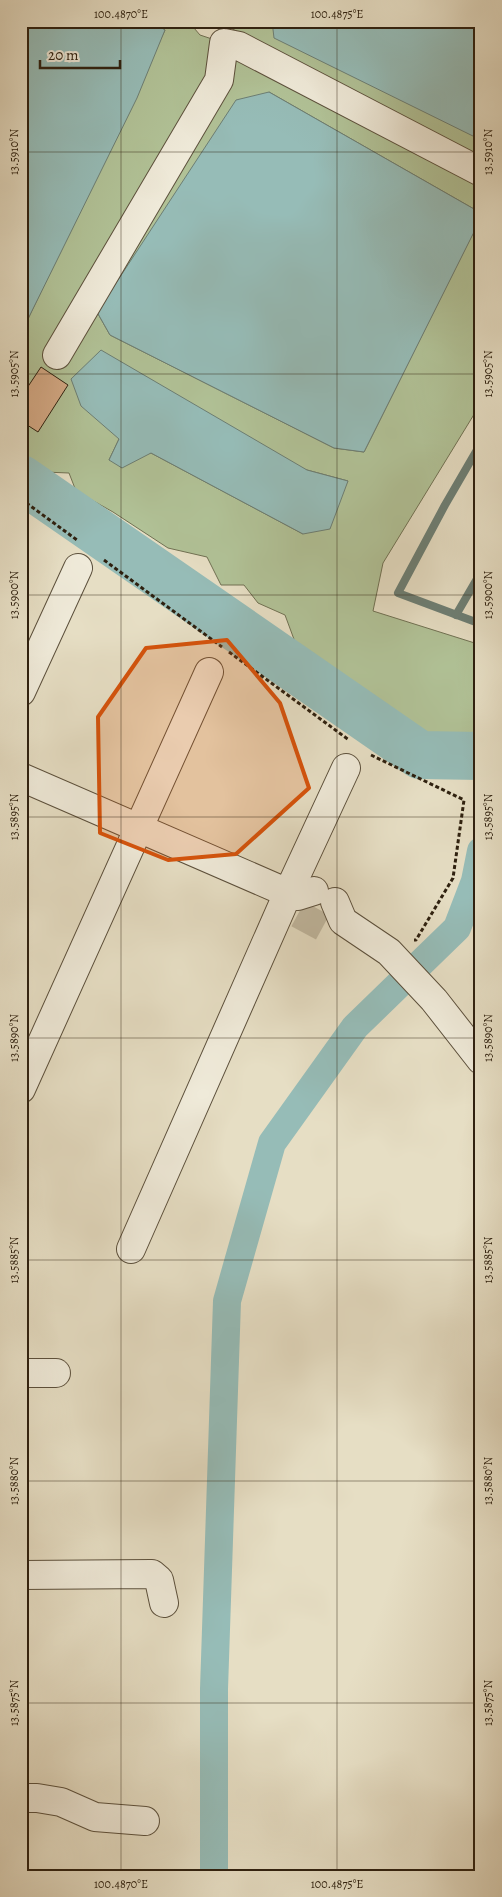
<svg xmlns="http://www.w3.org/2000/svg" width="502" height="1897" viewBox="0 0 502 1897" font-family="Alegreya,serif">
	<style>
		.green { fill: #b1c297; stroke: #707153; fill-rule: evenodd }
		.water { fill: #96bcb7; stroke: #6c7e74 }
		.lines { fill: none; stroke-linecap: round; stroke-linejoin: round }
		.stream { stroke: #6c7e74; stroke-width: 8 }
		.canal { stroke: #96bcb7; stroke-width: 28 }
		.river { stroke: #96bcb7; stroke-width: 48 }
		.building { fill: #d4a985; stroke: #2e200f }
		.minor-tunnel { stroke: #c1b8a0; stroke-width: 28; stroke-dasharray: 28 14; stroke-linecap: butt }
		.minor-casing { stroke: #5c503c; stroke-width: 30 }
		.path { stroke: #2e200f; stroke-width: 3; stroke-dasharray: 4 2.5; stroke-linecap: butt }
		.minor { stroke: #efead9; stroke-width: 28 }
		.marked { fill: #d5530c; fill-opacity: 0.2; stroke: #d5530c; stroke-width: 4; stroke-linejoin: round }
		.ticks { fill: none; stroke: #2e200f; stroke-width: 1; stroke-opacity: 0.45 }
		.neatline { fill: none; stroke: #2e200f; stroke-width: 2 }
		.ticks-label { font-size: 12px; text-anchor: middle; fill: #2e200f }
	</style>
	<rect width="100%" height="100%" fill="#e6dec4"/>
	<filter id="stains"><feTurbulence type="fractalNoise" baseFrequency=".004" numOctaves="4"/><feColorMatrix values="0 0 0 0 .2 0 0 0 0 .09 0 0 0 0 .02 0 0 0 .5 -.17"/></filter>
	<radialGradient id="worn" r=".72"><stop offset=".6" stop-color="#630" stop-opacity="0"/><stop offset="1" stop-color="#630" stop-opacity=".3"/></radialGradient>
	<g class="green">
		<path d="M 151,21 L 188,21 L 200,35 L 224,43 L 481,174 L 481,213 L 269,92 L 97,312 L 110,335 L 334,448 L 364,452 L 481,217 L 481,403 L 383,563 L 373,611 L 481,645 L 481,735 L 428,740 L 370,696 L 333,671 L 295,642 L 285,615 L 258,603 L 244,585 L 221,585 L 207,557 L 168,548 L 113,512 L 76,491 L 69,473 L 44,472 L 21,454 L 21,327 L 27,321 L 165,30 ZM 119,439 L 307,470 L 348,481 L 303,534 L 151,453 L 109,460 Z"/>
		<polygon points="217,21 481,21 481,158"/>
	</g>
	<g class="water">
		<polygon points="21,21 151,21 165,30 137,98 27,321 21,327"/>
		<polygon points="272,21 481,21 481,140 274,38"/>
		<polygon points="269,92 481,213 480,220 364,452 334,448 110,335 97,312 236,100"/>
		<polygon points="101,350 307,470 348,481 330,529 303,534 151,453 122,468 109,460 119,439 81,406 71,379"/>
	</g>
	<g class="lines">
		<g class="stream">
			<polyline points="481,443 445,505 398,593 481,624"/>
			<polyline points="456,615 481,572"/>
		</g>
		<polyline class="canal" points="214,1876 214,1689 227,1301 272,1143 355,1027 457,928 475,881 481,851"/>
		<polyline class="river" points="21,479 420,755 481,756"/>
	</g>
	<polygon class="building" points="41,367 68,385 38,432 21,421 21,397"/>
	<g class="lines">
		<polyline class="minor-tunnel" points="298,914 324,928"/>
		<defs>
			<g id="minor">
				<polyline points="57,355 219,80 224,43 239,46 481,172"/>
				<polyline points="21,692 78,568"/>
				<polyline points="21,777 288,893 298,896 314,891"/>
				<polyline points="335,902 343,921 389,952 434,1000 481,1060"/>
				<polyline points="21,1089 209,672"/>
				<polyline points="131,1249 288,893 346,768"/>
				<polyline points="21,1373 56,1373"/>
				<polyline points="21,1575 152,1574 159,1580 164,1603"/>
				<polyline points="21,1798 37,1798 61,1802 95,1817 145,1821"/>
			</g>
		</defs>
		<use href="#minor" class="minor-casing"/>
		<g class="path">
			<polyline points="21,499 77,540"/>
			<polyline points="104,560 222,647"/>
			<polyline points="229,652 349,740"/>
			<polyline points="371,755 464,800 453,878 416,940 414,940"/>
		</g>
		<use href="#minor" class="minor"/>
	</g>
	<path class="marked" d="M 227,640 L 280,703 L 309,788 L 236,854 L 168,860 L 100,833 L 98,717 L 146,648 Z"/>
	<path class="ticks" d="M 121,21 L 121,1876M 337,21 L 337,1876M 21,152 L 481,152M 21,374 L 481,374M 21,595 L 481,595M 21,817 L 481,817M 21,1038 L 481,1038M 21,1260 L 481,1260M 21,1481 L 481,1481M 21,1703 L 481,1703"/>
	<rect width="502" height="1897" fill="none" stroke="#e6dec4" stroke-width="55"/>
	<path d="M40 60v8h80v-8" fill="none" stroke="#2e200f" stroke-width="2.5"/>
	<text x="48" y="60" font-size="15" fill="#2e200f" stroke="#efead9" stroke-width="4" paint-order="stroke">20 m</text>
	<rect x="28" y="28" width="446" height="1842" class="neatline"/>
	<g class="ticks-label">
		<text x="121" y="18">100.4870°E</text>
		<text x="337" y="18">100.4875°E</text>
		<text transform="translate(14 152) rotate(-90)" y="4">13.5910°N</text>
		<text transform="translate(488 152) rotate(-90)" y="4">13.5910°N</text>
		<text transform="translate(14 374) rotate(-90)" y="4">13.5905°N</text>
		<text transform="translate(488 374) rotate(-90)" y="4">13.5905°N</text>
		<text transform="translate(14 595) rotate(-90)" y="4">13.5900°N</text>
		<text transform="translate(488 595) rotate(-90)" y="4">13.5900°N</text>
		<text transform="translate(14 817) rotate(-90)" y="4">13.5895°N</text>
		<text transform="translate(488 817) rotate(-90)" y="4">13.5895°N</text>
		<text transform="translate(14 1038) rotate(-90)" y="4">13.5890°N</text>
		<text transform="translate(488 1038) rotate(-90)" y="4">13.5890°N</text>
		<text transform="translate(14 1260) rotate(-90)" y="4">13.5885°N</text>
		<text transform="translate(488 1260) rotate(-90)" y="4">13.5885°N</text>
		<text transform="translate(14 1481) rotate(-90)" y="4">13.5880°N</text>
		<text transform="translate(488 1481) rotate(-90)" y="4">13.5880°N</text>
		<text transform="translate(14 1703) rotate(-90)" y="4">13.5875°N</text>
		<text transform="translate(488 1703) rotate(-90)" y="4">13.5875°N</text>
		<text x="121" y="1888">100.4870°E</text>
		<text x="337" y="1888">100.4875°E</text>
	</g>
	<rect width="100%" height="100%" filter="url(#stains)"/>
	<rect width="100%" height="100%" fill="url(#worn)"/>
</svg>
